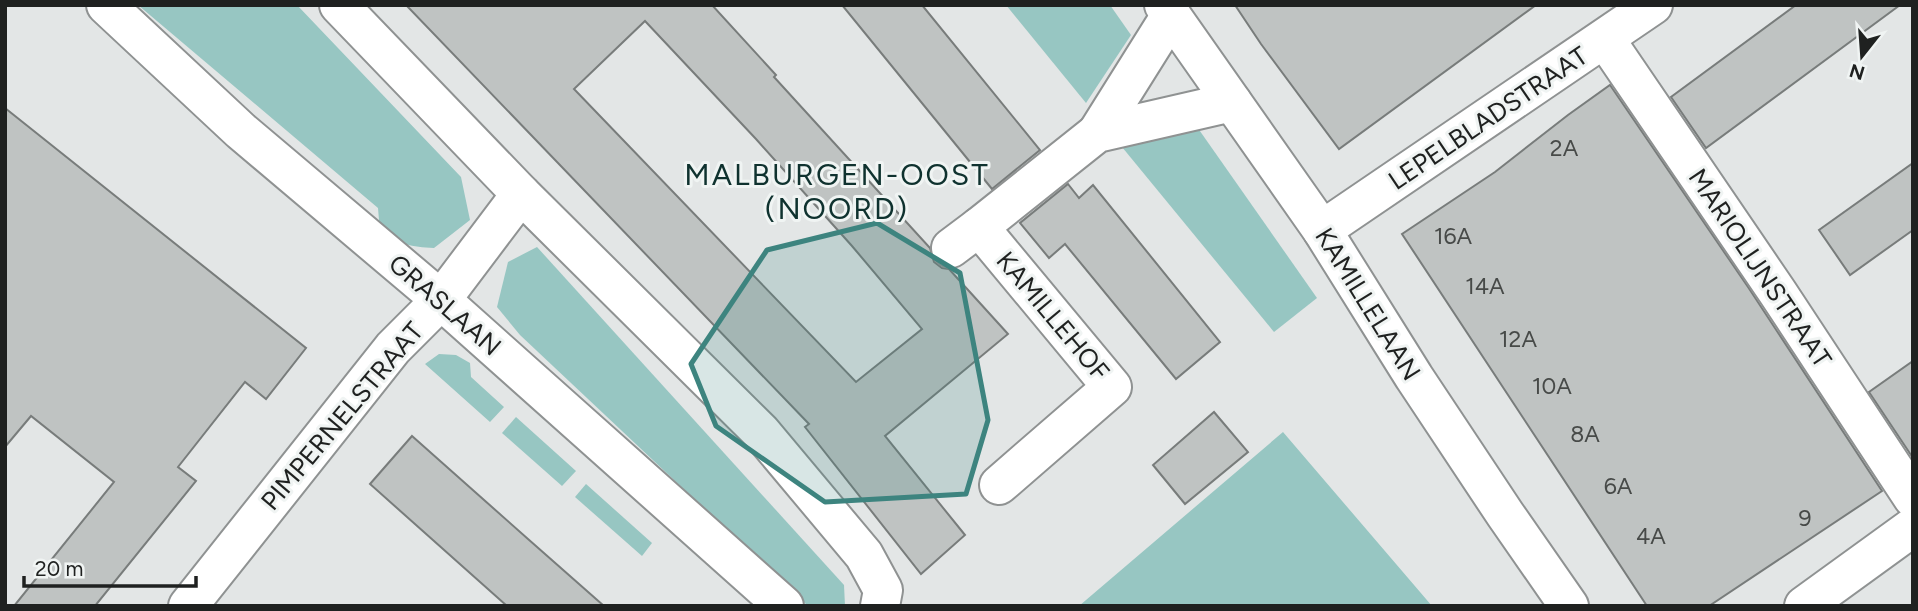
<svg xmlns="http://www.w3.org/2000/svg" width="1918" height="611" viewBox="0 0 1918 611" font-family="Figtree,sans-serif">
	<style>
		.green { fill: #97c6c2 }
		.building { fill: #bfc3c2; stroke: #787c7b; stroke-width: 2; fill-rule: evenodd }
		.lines { fill: none; stroke-linecap: round; stroke-linejoin: round }
		.minor-casing { stroke: #8f9292; stroke-width: 42 }
		.minor { stroke: #fff; stroke-width: 38 }
		.marked { fill: #3d847f; fill-opacity: 0.2; stroke: #3d847f; stroke-width: 5; stroke-linejoin: round }
		.labels { text-anchor: middle; stroke-width: 6; stroke-linejoin: round; paint-order: stroke }
		.number-label { font-size: 23px; fill: #474a48 }
		.street-label { font-size: 26px; fill: #1f2120; stroke: #f0f4f3 }
		.quarter-label { font-size: 30px; letter-spacing: 2px; fill: #0f322f; stroke: #f0f4f3 }
	</style>
	<rect width="100%" height="100%" fill="#e3e6e6"/>
	<g class="green">
		<path d="M 138,5 L 297,5 L 461,177 L 470,220 L 434,248 C 411,247 400,244 380,232 L 378,208 Z"/>
		<polygon points="1006,5 1110,5 1131,35 1086,103"/>
		<polygon points="1195,124 1317,298 1274,332 1122,147"/>
		<polygon points="537,247 844,585 845,606 808,606 520,335 497,307 508,262"/>
		<polygon points="439,354 456,355 470,363 471,377 504,407 490,422 425,364"/>
		<polygon points="516,417 576,471 562,486 502,433"/>
		<polygon points="1283,432 1432,606 1078,606 1079,606"/>
		<polygon points="586,484 652,543 642,556 575,497"/>
	</g>
	<g class="building">
		<path d="M 406,5 L 712,5 L 776,75 L 774,77 L 930,248 L 934,262 L 942,268 L 949,269 L 1008,334 L 885,436 L 965,535 L 921,574 L 805,427 L 809,424 ZM 645,21 L 756,139 L 852,246 L 922,329 L 856,382 L 574,89 Z"/>
		<polygon points="842,5 922,5 1040,150 992,189"/>
		<polygon points="1235,5 1536,5 1339,149 1261,44"/>
		<polygon points="1796,5 1900,5 1706,148 1671,97"/>
		<polygon points="1610,85 1748,287 1882,491 1709,606 1647,606 1402,234 1495,172 1568,115"/>
		<polygon points="5,108 306,348 266,399 245,382 178,467 196,481 95,606 14,606 114,482 31,416 5,447"/>
		<polygon points="1913,163 1913,230 1850,275 1819,230"/>
		<polygon points="1068,184 1079,198 1093,185 1220,342 1176,379 1065,244 1049,258 1020,223"/>
		<polygon points="1913,361 1913,458 1869,392"/>
		<polygon points="1214,412 1248,452 1185,504 1153,465"/>
		<polygon points="412,436 528,539 604,606 507,606 370,484"/>
	</g>
	<g class="lines">
		<defs>
			<g id="minor">
				<polyline points="106,5 241,131 441,300 784,606"/>
				<polyline points="339,5 521,194 761,432 864,555 883,590 880,606"/>
				<polyline points="1164,5 1322,230 1414,377 1505,514 1569,606"/>
				<polyline points="1605,39 1778,293 1913,498"/>
				<polyline points="1097,133 1171,15"/>
				<polyline points="979,227 1112,387 999,485"/>
				<polyline points="1322,230 1653,5"/>
				<polyline points="951,248 979,227 1097,133 1232,102"/>
				<polyline points="188,606 393,348 441,300 521,194"/>
				<polyline points="1804,606 1913,527"/>
			</g>
		</defs>
		<use href="#minor" class="minor-casing"/>
		<use href="#minor" class="minor"/>
	</g>
	<path class="marked" d="M 877,223 L 960,273 L 988,420 L 966,494 L 825,502 L 716,426 L 691,364 L 767,250 Z"/>
	<g class="labels">
		<g class="number-label">
			<text x="1564" y="156">2A</text>
			<text x="1453" y="244">16A</text>
			<text x="1485" y="294">14A</text>
			<text x="1518" y="347">12A</text>
			<text x="1552" y="394">10A</text>
			<text x="1585" y="442">8A</text>
			<text x="1618" y="494">6A</text>
			<text x="1805" y="526">9</text>
			<text x="1651" y="544">4A</text>
		</g>
		<g class="street-label">
			<text transform="translate(1488 118) rotate(-34)" y="9">LEPELBLADSTRAAT</text>
			<text transform="translate(1760 268) rotate(56)" y="9">MARIOLIJNSTRAAT</text>
			<text transform="translate(1368 304) rotate(58)" y="9">KAMILLELAAN</text>
			<text transform="translate(445 305) rotate(41)" y="9">GRASLAAN</text>
			<text transform="translate(1053 316) rotate(50)" y="9">KAMILLEHOF</text>
			<text transform="translate(342 416) rotate(-50)" y="9">PIMPERNELSTRAAT</text>
		</g>
		<g class="quarter-label">
			<text x="837" y="185">MALBURGEN-OOST<tspan x="837" dy="34">(NOORD)</tspan></text>
		</g>
	</g>
	<rect width="1918" height="611" fill="none" stroke="#1f2120" stroke-width="14"/>
	<g transform="translate(1862 56) rotate(197)" stroke="#f0f4f3" stroke-width="5" paint-order="stroke">
	<path d="M0-5L12 26L0 18L-12 26Z" fill="#1f2120"/>
	<text y="-10" font-size="19" font-weight="bold" text-anchor="middle" fill="#1f2120">N</text>
	</g>
	<path d="M24 576v10h172v-10" fill="none" stroke="#1f2120" stroke-width="3.5"/>
	<text x="35" y="576" font-size="21" fill="#1f2120" stroke="#f0f4f3" stroke-width="5" paint-order="stroke">20 m</text>
</svg>
